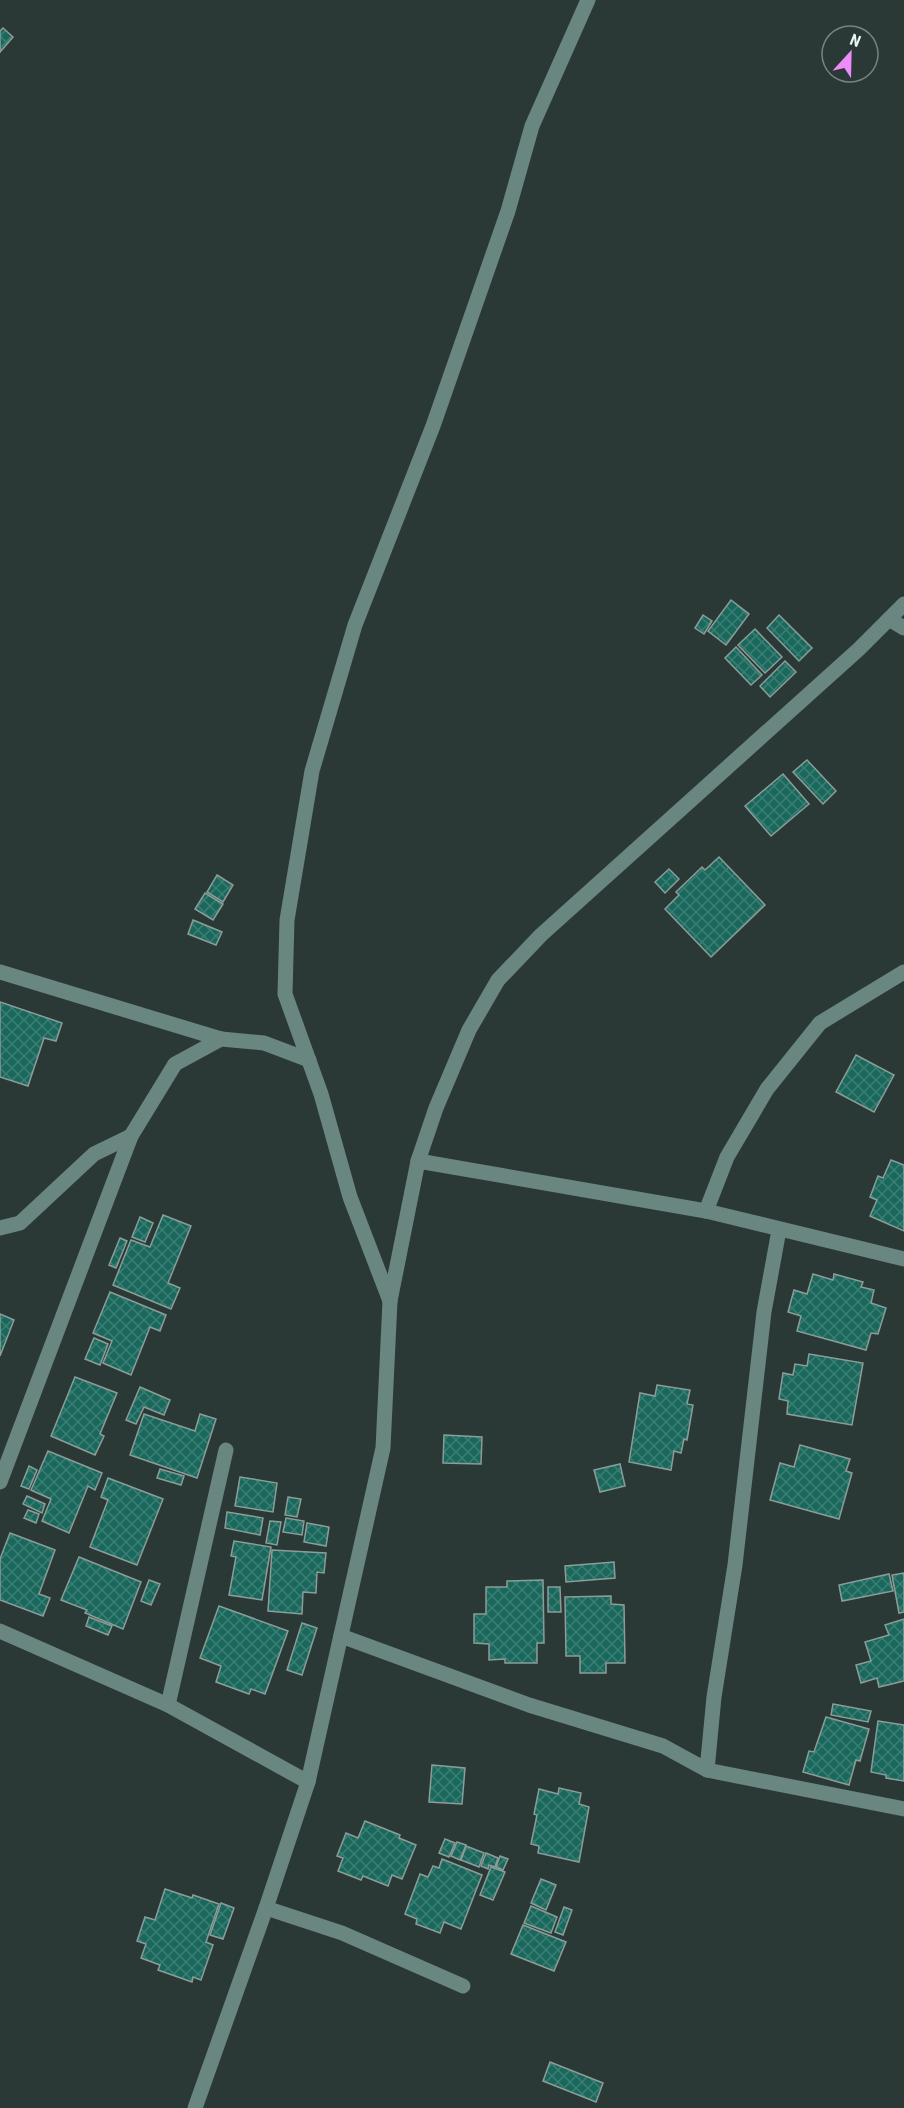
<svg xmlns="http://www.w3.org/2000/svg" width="904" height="2108" viewBox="0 0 904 2108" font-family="'Roboto Condensed',sans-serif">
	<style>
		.building { fill: url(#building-cross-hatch); stroke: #8c9d99; stroke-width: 1.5 }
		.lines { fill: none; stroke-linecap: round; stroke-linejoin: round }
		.minor { stroke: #698680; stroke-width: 15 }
	</style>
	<defs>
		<pattern id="building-cross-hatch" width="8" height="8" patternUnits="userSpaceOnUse" patternTransform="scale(1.5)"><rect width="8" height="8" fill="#1a685c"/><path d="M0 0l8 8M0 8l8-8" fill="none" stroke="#3b7e74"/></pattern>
	</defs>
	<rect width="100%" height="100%" fill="#2a3936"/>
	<g class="building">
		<polygon points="3,28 13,37 0,52 0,31"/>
		<polygon points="731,600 749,614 726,645 708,631"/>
		<polygon points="703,615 712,621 704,634 695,628"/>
		<polygon points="779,615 812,648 799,661 767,628"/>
		<polygon points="755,629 782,657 765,673 738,645"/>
		<polygon points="736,647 762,675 751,685 725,658"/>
		<polygon points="785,661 796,672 770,697 760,686"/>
		<polygon points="807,760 836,791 823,804 793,772"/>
		<polygon points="783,774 809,804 771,836 745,806"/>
		<polygon points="719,857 765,905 711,957 665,909 679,895 676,892 702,867 705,870"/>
		<polygon points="669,869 679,879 665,893 655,882"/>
		<polygon points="217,875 233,885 223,902 207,892"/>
		<polygon points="205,893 223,904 213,920 195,909"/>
		<polygon points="193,920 222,932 216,945 188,934"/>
		<polygon points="0,1002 62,1023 56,1041 44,1038 28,1086 0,1077"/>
		<polygon points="856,1055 894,1075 874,1112 836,1092"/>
		<polygon points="891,1160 904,1165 904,1231 870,1216 877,1200 870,1197 878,1176 883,1178"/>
		<polygon points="163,1215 191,1226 168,1283 180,1288 171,1309 113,1285 131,1240 150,1247"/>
		<polygon points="140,1217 153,1223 145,1242 132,1237"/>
		<polygon points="120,1238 127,1241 116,1268 109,1265"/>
		<polygon points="813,1274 833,1280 834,1274 863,1282 861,1287 874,1290 871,1303 886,1308 878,1334 871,1333 866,1350 797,1331 801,1316 788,1312 794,1290 807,1294"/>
		<polygon points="110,1292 166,1315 160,1331 150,1327 131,1375 103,1363 112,1341 93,1333"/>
		<polygon points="0,1314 14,1320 0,1356"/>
		<polygon points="94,1338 108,1344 100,1365 85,1359"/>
		<polygon points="809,1354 863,1363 852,1425 787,1414 788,1401 779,1399 783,1373 793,1375 795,1364 807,1366"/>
		<polygon points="75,1377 117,1393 100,1434 104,1436 95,1455 51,1436"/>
		<polygon points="657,1385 690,1390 687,1404 693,1405 687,1440 684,1439 681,1453 674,1451 671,1470 629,1462 640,1393 655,1396"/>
		<polygon points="140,1387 170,1400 164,1415 144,1407 136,1424 126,1420"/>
		<polygon points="144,1414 195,1431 200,1414 216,1419 197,1478 130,1455"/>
		<polygon points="444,1435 482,1437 481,1464 443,1463"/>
		<polygon points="800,1445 850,1459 846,1471 852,1473 839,1519 770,1500 780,1463 794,1467"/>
		<polygon points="48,1451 102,1473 95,1490 88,1486 69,1533 42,1521 51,1499 31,1490"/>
		<polygon points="620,1464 625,1486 600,1492 594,1470"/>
		<polygon points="29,1466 37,1470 29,1489 21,1486"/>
		<polygon points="160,1469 184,1476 181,1485 157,1478"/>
		<polygon points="240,1477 277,1483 273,1512 235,1506"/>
		<polygon points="108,1478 163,1499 137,1565 90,1547 108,1500 101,1497"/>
		<polygon points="27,1496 45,1504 42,1513 23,1504"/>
		<polygon points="288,1497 301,1499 297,1517 285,1515"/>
		<polygon points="28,1510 39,1514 36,1523 24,1518"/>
		<polygon points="227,1512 263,1518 260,1535 225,1528"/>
		<polygon points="286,1518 304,1521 302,1535 283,1532"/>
		<polygon points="270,1521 281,1522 277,1545 266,1543"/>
		<polygon points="307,1523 329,1527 326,1546 304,1542"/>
		<polygon points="10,1533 55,1550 39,1594 50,1598 43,1616 0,1600 0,1559"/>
		<polygon points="234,1541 271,1547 262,1600 229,1595 236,1557 231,1556"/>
		<polygon points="272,1550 326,1553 324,1573 317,1572 316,1593 303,1592 302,1614 268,1611"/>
		<polygon points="79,1557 141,1582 123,1629 85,1613 87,1610 61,1600"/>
		<polygon points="614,1562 615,1578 566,1582 565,1566"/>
		<polygon points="904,1573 904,1612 899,1613 892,1575"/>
		<polygon points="889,1574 893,1591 842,1601 839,1585"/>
		<polygon points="149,1580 160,1584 151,1605 141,1601"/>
		<polygon points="543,1580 544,1643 537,1643 537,1663 505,1663 505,1659 489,1660 489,1644 474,1643 474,1614 486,1614 486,1587 507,1587 507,1581"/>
		<polygon points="548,1587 560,1587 561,1612 548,1612"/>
		<polygon points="611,1596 611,1604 624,1605 625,1663 606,1663 606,1673 580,1673 580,1656 566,1656 565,1597"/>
		<polygon points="219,1606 288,1631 265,1694 251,1689 249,1694 216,1682 221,1666 200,1658"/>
		<polygon points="89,1617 112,1626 108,1635 86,1626"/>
		<polygon points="904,1619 904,1681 879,1687 877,1678 861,1683 856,1665 871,1661 865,1642 889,1635 885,1625"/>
		<polygon points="302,1623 317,1628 302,1675 287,1670"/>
		<polygon points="833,1704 871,1711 868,1722 831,1715"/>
		<polygon points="826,1717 869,1729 860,1761 856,1760 849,1785 803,1772 809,1751 814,1752"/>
		<polygon points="878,1721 904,1725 904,1781 886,1778 886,1775 871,1772"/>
		<polygon points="432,1765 465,1768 462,1804 429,1802"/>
		<polygon points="559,1788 581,1793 579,1804 589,1807 579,1862 538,1853 539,1846 531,1844 537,1815 534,1814 539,1789 558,1794"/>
		<polygon points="365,1821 400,1835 399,1838 416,1845 402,1879 392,1875 388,1886 363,1876 361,1880 338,1871 343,1858 337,1856 346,1833 358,1838"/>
		<polygon points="445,1839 455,1843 449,1857 439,1853"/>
		<polygon points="457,1842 466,1845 460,1860 451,1856"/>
		<polygon points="466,1846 484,1853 479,1867 461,1860"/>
		<polygon points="486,1853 498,1858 495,1867 489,1865 488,1869 481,1866"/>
		<polygon points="500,1856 508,1859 503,1870 496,1867"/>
		<polygon points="442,1859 482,1875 461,1929 444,1922 440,1933 416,1924 417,1919 405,1914 420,1874 428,1877 433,1866 439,1868"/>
		<polygon points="491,1867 505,1872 493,1900 480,1895"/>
		<polygon points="541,1879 556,1885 546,1910 531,1903"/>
		<polygon points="165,1889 192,1898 193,1895 219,1904 206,1942 213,1945 201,1980 193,1977 192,1982 158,1970 160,1965 141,1958 146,1944 137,1941 145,1917 155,1920"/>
		<polygon points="221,1903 234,1908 223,1939 210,1935"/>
		<polygon points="531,1906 557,1917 551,1933 524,1923"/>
		<polygon points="564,1907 572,1910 563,1935 555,1932"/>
		<polygon points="523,1925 566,1942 554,1971 511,1954"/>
		<polygon points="550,2062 603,2083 596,2102 543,2081"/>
	</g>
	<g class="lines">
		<g class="minor">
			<polyline points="889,619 904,628"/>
			<polyline points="0,972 221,1039"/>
			<polyline points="418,1161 706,1211 904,1259"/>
			<polyline points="706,1211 727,1157 767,1089 820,1023 904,972"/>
			<polyline points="0,1228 20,1223 94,1154 131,1136"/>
			<polyline points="390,1301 350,1197 321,1094 285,994 287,920 312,771 355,625 433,426 508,211 532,126 588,0"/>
			<polyline points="0,1482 131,1136 175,1064 221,1039 264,1043 309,1060"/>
			<polyline points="0,1631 168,1705 308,1782"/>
			<polyline points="341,1636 529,1705 663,1746 707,1770 904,1809"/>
			<polyline points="168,1705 226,1450"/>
			<polyline points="707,1770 714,1697 735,1565 764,1312 779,1230"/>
			<polyline points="266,1908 342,1933 463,1986"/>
			<polyline points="195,2108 266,1908 308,1782 383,1448 390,1301 418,1161 436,1108 469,1030 498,980 541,935 859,649 904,604"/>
		</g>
	</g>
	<g transform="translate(850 54) rotate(22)"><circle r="28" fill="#2a3936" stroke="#778481" stroke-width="1.5"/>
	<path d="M0-4.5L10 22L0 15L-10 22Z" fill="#ec8cfa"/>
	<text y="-9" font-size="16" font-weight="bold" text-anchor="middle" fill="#ebf4f2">N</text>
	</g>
</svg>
